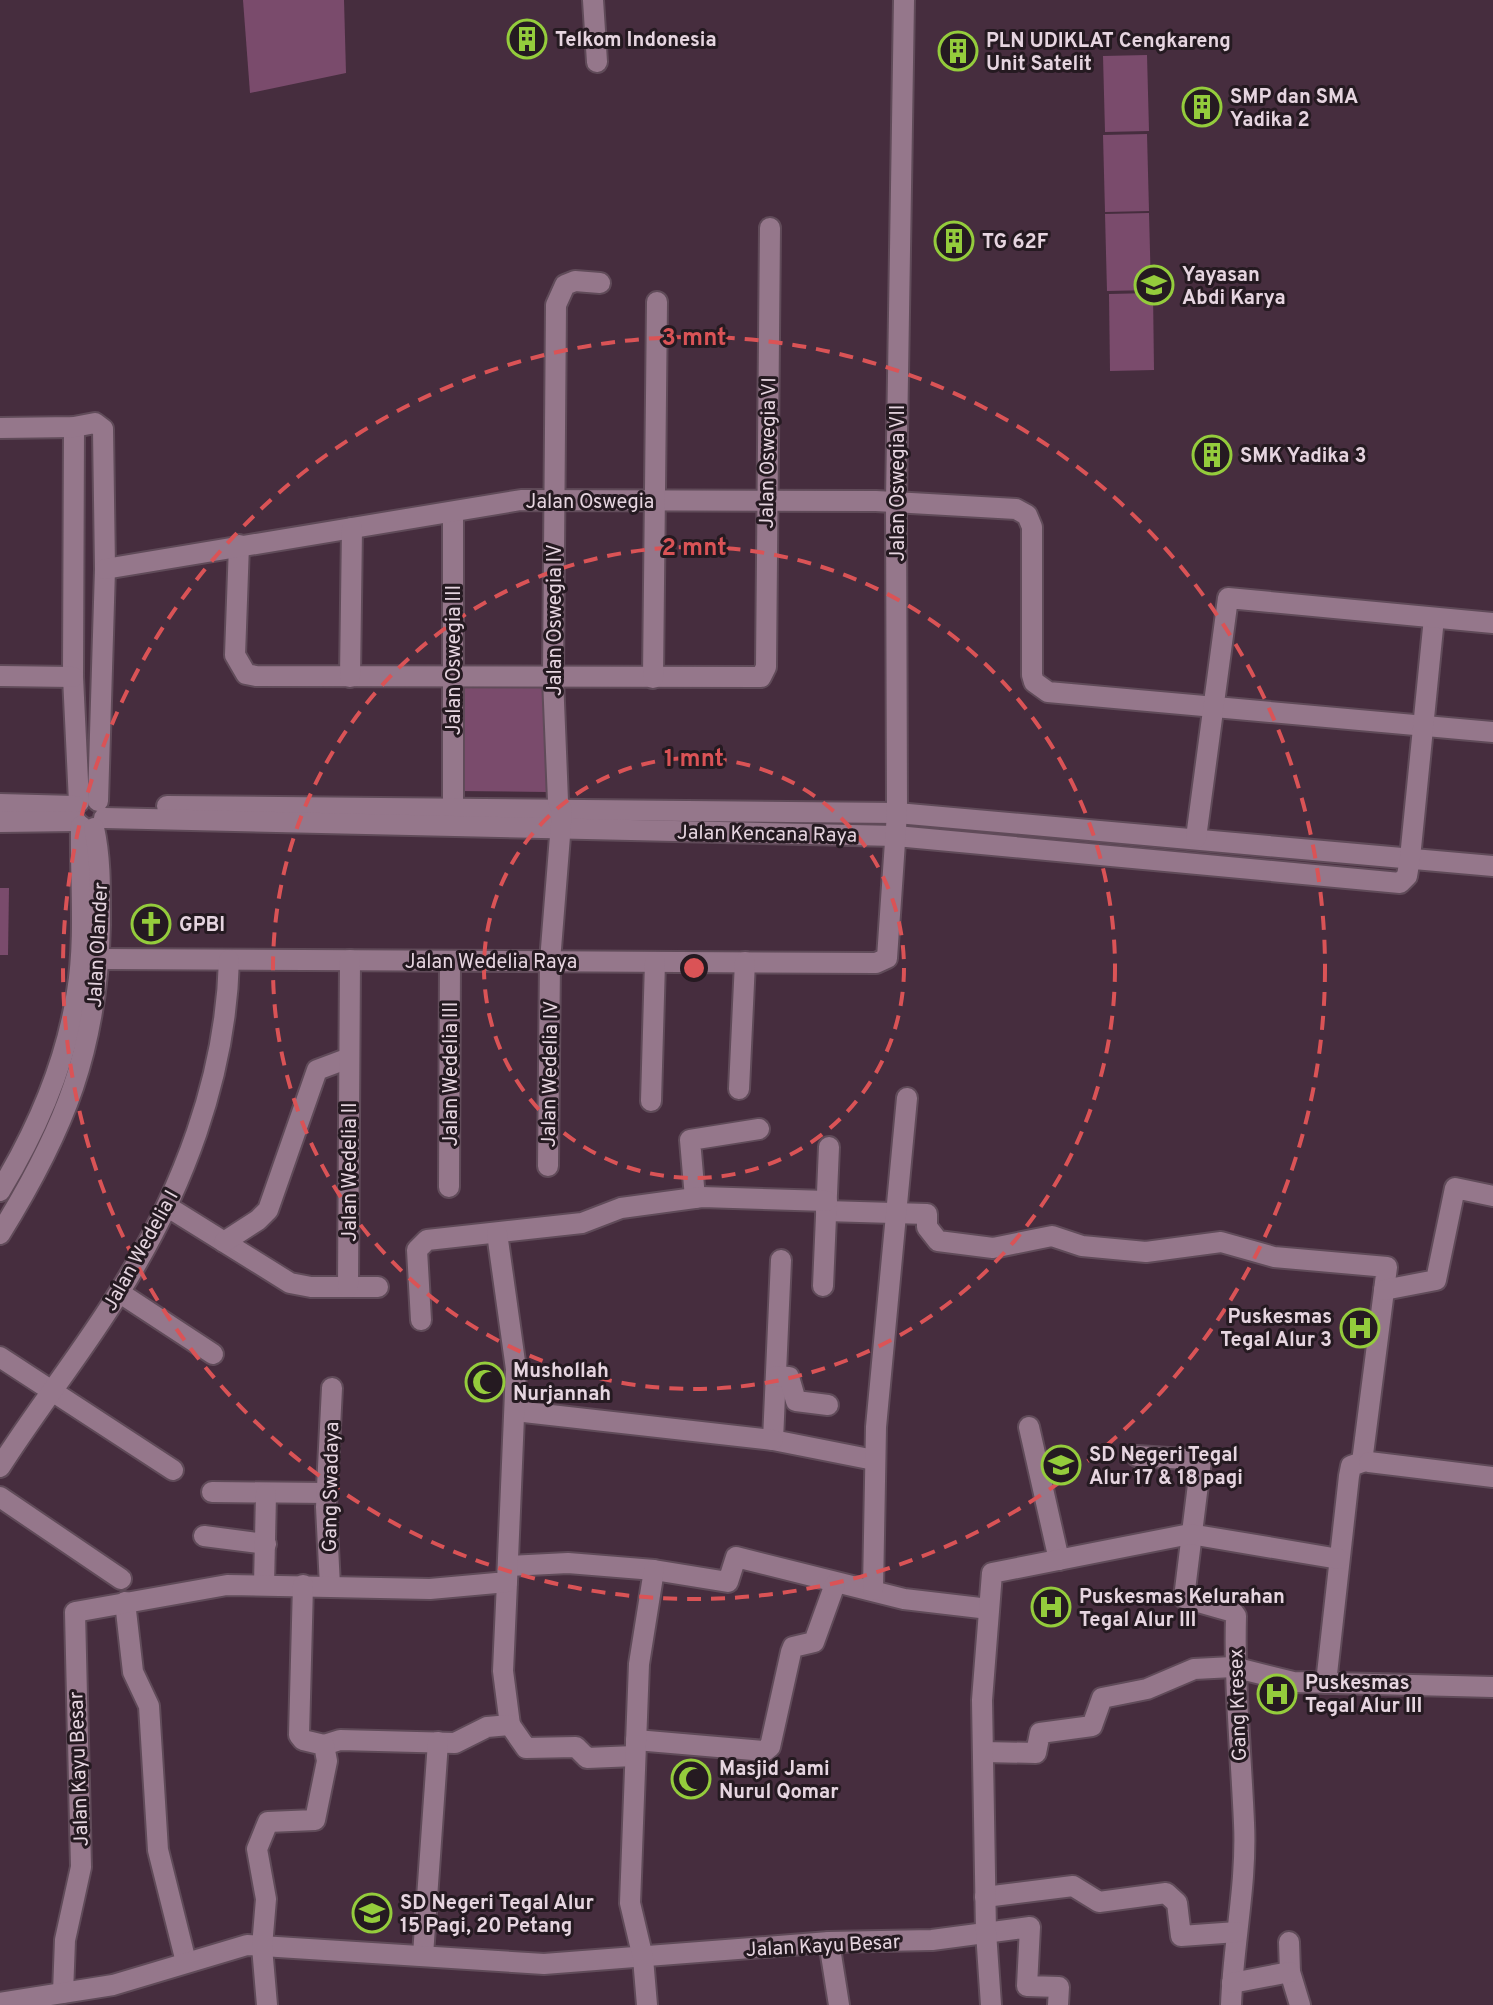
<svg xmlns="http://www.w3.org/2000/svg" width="1493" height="2005" viewBox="0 0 1493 2005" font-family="Overpass,sans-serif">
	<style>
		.green { fill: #7a4b6c }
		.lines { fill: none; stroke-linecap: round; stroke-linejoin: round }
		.street-casing { stroke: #604b59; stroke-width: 24 }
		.street { stroke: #95778b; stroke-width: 20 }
		.ring { fill: none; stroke: #da5356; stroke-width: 4; stroke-dasharray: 14 10 }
		.labels { text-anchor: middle; stroke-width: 6; stroke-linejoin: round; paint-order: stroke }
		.poi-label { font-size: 20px; font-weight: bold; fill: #e6d5e0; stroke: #251a21; text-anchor: start }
		.street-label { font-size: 20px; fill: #e6d5e0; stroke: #251a21 }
		.centre { fill: #da5356; stroke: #251a21; stroke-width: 4 }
		.ring-label { font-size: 24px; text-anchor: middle; font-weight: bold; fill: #da5356; stroke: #251a21; stroke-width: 6; stroke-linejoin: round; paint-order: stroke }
	</style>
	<rect width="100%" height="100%" fill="#462d3e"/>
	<g class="green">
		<polygon points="243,0 344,0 346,73 250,93"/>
		<polygon points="1147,55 1149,131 1105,132 1103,56"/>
		<polygon points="1147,134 1149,211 1105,212 1103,135"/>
		<polygon points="1149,213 1151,290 1107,291 1105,214"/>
		<polygon points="1153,293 1154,370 1110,371 1109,294"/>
		<polygon points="460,681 549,684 548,792 456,791"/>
		<polygon points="0,888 9,888 8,955 0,955"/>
	</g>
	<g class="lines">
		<defs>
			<g id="street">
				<polyline points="593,0 597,62"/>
				<polyline points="74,427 73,677 79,802"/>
				<polyline points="0,428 74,427 95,423 103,429 105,569 98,801"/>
				<polyline points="453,512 453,809"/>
				<polyline points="239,545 235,655 246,674 256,676 761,677 766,667 770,228"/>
				<polyline points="105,569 521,500 876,501 1016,509 1027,515 1032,527 1032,675 1034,682 1048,692 1493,732"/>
				<polyline points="0,676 73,677"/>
				<polyline points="350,677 352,528"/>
				<polyline points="653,678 657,302"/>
				<polyline points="0,804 75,806"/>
				<polyline points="167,806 897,813 1493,866"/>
				<polyline points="104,818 896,836 1400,883 1407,876 1410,858 1434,618"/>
				<polyline points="0,822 76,821"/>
				<polyline points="1196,838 1228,598 1493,623"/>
				<polyline points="99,959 876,963 887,958 897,813 896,501 904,0"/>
				<polyline points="739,1089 745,962"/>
				<polyline points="651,1101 655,962"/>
				<polyline points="548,1166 550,961 562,811 558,801 553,678 556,305 565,285 575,281 600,283"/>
				<polyline points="449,1187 450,961"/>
				<path d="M 0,1191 C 37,1130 66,1063 77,992 C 86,938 80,881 81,826"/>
				<polyline points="695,1198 690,1140 759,1129"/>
				<polyline points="168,1207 290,1283 311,1287 378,1287"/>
				<polyline points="826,1211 927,1214 927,1227 938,1241 993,1248 1052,1236 1082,1246 1146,1252 1221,1242 1274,1257 1387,1267 1362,1462 1351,1466 1349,1476 1326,1683"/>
				<path d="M 0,1234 C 65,1129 97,1050 100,925 C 100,892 101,860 94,828"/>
				<polyline points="224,1242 258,1220 268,1210 317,1070 349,1058"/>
				<polyline points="781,1260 773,1440 874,1460"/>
				<polyline points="823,1286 829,1147"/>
				<polyline points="348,1287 350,960"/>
				<polyline points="1384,1290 1436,1280 1455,1188 1493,1196"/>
				<polyline points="120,1293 213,1354"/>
				<polyline points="421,1320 417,1250 427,1240 582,1223 621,1208 702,1197 827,1201"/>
				<polyline points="0,1357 173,1470"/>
				<polyline points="776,1376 789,1377 796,1401 828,1405"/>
				<polyline points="515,1411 773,1440"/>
				<polyline points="1029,1427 1059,1560"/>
				<path d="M 1137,1456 L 1201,1460 L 1184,1598 L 1233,1612 L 1236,1616 C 1234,1686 1241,1753 1244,1823 C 1247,1884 1233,1944 1231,2005"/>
				<polyline points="1369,1462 1493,1477"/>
				<path d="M 0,1467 C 38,1407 83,1352 120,1291 C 182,1192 226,1078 229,960"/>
				<polyline points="212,1492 327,1493"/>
				<polyline points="0,1497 121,1579"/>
				<polyline points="204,1536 266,1544"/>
				<polyline points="509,1566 568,1563 654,1570 728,1582 736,1557 904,1599 989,1609"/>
				<polyline points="507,1582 503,1671 510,1725"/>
				<polyline points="264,1585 266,1494"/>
				<polyline points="330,1586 326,1507 332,1388"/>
				<polyline points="873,1590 876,1427 907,1098"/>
				<polyline points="125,1602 133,1672 149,1706 158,1850 186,1962"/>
				<polyline points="636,1740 765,1751 770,1747 791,1652 793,1647 814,1642 835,1584"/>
				<polyline points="324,1745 340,1740 455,1743 487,1727 510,1725 526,1748 576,1747 587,1758 635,1756"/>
				<polyline points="983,1752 1036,1753 1040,1733 1092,1726 1102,1698 1147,1689 1194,1669 1233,1667 1293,1682 1493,1687"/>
				<polyline points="985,1897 1073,1886 1099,1902 1166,1893 1177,1903 1181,1936 1237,1932"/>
				<polyline points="829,1942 839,2005"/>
				<polyline points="1289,1942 1290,1972 1300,2005"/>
				<polyline points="423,1955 438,1742"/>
				<polyline points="1232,1983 1290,1972"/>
				<polyline points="63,1993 65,1940 81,1867 75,1612 227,1585 430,1589 507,1582 516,1369 497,1233"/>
				<polyline points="0,2003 113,1985 247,1945 544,1964 829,1942 932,1940 1030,1927 1027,1986 1059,1987 1058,2005"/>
				<polyline points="267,2005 262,1947 266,1899 257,1849 268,1822 315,1820 327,1761 324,1745 303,1740 299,1735 303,1585"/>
				<polyline points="647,2005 643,1958 630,1903 639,1664 654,1570"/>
				<polyline points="991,2005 986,1932 982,1700 992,1573 1190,1534 1339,1559"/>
			</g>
		</defs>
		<use href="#street" class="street-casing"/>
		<use href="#street" class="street"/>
	</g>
	<g class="ring">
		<circle cx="694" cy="968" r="210"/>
		<circle cx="694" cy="968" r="421"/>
		<circle cx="694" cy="968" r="631"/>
	</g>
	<defs>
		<symbol id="building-ring" viewBox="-11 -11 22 22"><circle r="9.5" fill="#251a21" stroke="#94cc3c" stroke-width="1.5"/><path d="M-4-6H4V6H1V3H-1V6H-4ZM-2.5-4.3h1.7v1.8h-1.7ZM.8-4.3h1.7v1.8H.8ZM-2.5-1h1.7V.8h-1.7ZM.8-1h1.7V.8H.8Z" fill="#94cc3c"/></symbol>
		<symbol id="school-ring" viewBox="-11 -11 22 22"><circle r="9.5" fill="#251a21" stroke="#94cc3c" stroke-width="1.5"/><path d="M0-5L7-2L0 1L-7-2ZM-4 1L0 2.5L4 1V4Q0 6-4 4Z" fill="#94cc3c"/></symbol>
		<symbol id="church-ring" viewBox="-11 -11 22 22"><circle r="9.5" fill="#251a21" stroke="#94cc3c" stroke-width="1.5"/><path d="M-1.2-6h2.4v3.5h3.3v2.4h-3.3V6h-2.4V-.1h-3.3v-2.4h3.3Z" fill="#94cc3c"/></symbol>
		<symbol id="hospital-ring" viewBox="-11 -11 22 22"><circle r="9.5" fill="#251a21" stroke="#94cc3c" stroke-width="1.5"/><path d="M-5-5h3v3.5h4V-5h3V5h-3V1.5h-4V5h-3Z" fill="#94cc3c"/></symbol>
		<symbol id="mosque-ring" viewBox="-11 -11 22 22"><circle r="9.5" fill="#251a21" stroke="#94cc3c" stroke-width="1.5"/><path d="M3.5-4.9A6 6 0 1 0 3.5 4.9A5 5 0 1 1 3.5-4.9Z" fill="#94cc3c"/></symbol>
	</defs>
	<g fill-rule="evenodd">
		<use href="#building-ring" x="505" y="17" width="44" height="44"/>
		<use href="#building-ring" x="936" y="29" width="44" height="44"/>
		<use href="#building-ring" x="1180" y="85" width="44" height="44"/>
		<use href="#building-ring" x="932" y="219" width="44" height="44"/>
		<use href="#school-ring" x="1132" y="263" width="44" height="44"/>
		<use href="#building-ring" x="1190" y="433" width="44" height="44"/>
		<use href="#church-ring" x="129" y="902" width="44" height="44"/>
		<use href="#hospital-ring" x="1338" y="1306" width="44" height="44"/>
		<use href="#mosque-ring" x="463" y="1360" width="44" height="44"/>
		<use href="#school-ring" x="1039" y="1443" width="44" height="44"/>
		<use href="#hospital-ring" x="1029" y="1585" width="44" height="44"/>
		<use href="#hospital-ring" x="1255" y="1672" width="44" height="44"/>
		<use href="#mosque-ring" x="669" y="1757" width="44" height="44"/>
		<use href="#school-ring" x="350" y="1891" width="44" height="44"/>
	</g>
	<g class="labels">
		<g class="poi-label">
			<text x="555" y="46">Telkom Indonesia</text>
			<text x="986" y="47">PLN UDIKLAT Cengkareng<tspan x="986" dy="23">Unit Satelit</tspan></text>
			<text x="1230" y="103">SMP dan SMA<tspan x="1230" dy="23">Yadika 2</tspan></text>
			<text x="982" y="248">TG 62F</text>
			<text x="1182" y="281">Yayasan<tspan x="1182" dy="23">Abdi Karya</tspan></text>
			<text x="1240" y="462">SMK Yadika 3</text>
			<text x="179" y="931">GPBI</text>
			<text x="1332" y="1323" text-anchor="end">Puskesmas<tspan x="1332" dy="23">Tegal Alur 3</tspan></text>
			<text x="513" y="1377">Mushollah<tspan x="513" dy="23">Nurjannah</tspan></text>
			<text x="1089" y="1461">SD Negeri Tegal<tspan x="1089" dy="23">Alur 17 &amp; 18 pagi</tspan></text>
			<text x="1079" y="1603">Puskesmas Kelurahan<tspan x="1079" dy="23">Tegal Alur III</tspan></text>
			<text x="1305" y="1689">Puskesmas<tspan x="1305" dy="23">Tegal Alur III</tspan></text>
			<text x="719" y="1775">Masjid Jami<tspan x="719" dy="23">Nurul Qomar</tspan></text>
			<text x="400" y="1909">SD Negeri Tegal Alur<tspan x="400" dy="23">15 Pagi, 20 Petang</tspan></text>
		</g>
		<g class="street-label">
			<text transform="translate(767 453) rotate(-89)" y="7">Jalan Oswegia VI</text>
			<text transform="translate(897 483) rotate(-90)" y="7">Jalan Oswegia VII</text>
			<text x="590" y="508">Jalan Oswegia</text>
			<text transform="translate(554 620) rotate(-90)" y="7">Jalan Oswegia IV</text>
			<text transform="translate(453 660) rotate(-90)" y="7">Jalan Oswegia III</text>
			<text transform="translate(767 833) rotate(1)" y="7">Jalan Kencana Raya</text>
			<text transform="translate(97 945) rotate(-87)" y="7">Jalan Olander</text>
			<text x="491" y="968">Jalan Wedelia Raya</text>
			<text transform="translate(450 1074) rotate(-90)" y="7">Jalan Wedelia III</text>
			<text transform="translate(549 1074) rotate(-89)" y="7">Jalan Wedelia IV</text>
			<text transform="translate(349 1172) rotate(-90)" y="7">Jalan Wedelia II</text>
			<text transform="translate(140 1250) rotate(-61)" y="7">Jalan Wedelia I</text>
			<text transform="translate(330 1487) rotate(-89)" y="7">Gang Swadaya</text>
			<text transform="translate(1237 1705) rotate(-92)" y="7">Gang Kresex</text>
			<text transform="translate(78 1769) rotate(-92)" y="7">Jalan Kayu Besar</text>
			<text transform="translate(823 1945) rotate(-3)" y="7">Jalan Kayu Besar</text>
		</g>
	</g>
	<circle cx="694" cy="968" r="12" class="centre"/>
	<g class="ring-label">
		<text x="694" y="345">3 mnt</text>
		<text x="694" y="555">2 mnt</text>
		<text x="694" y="766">1 mnt</text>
	</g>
</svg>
